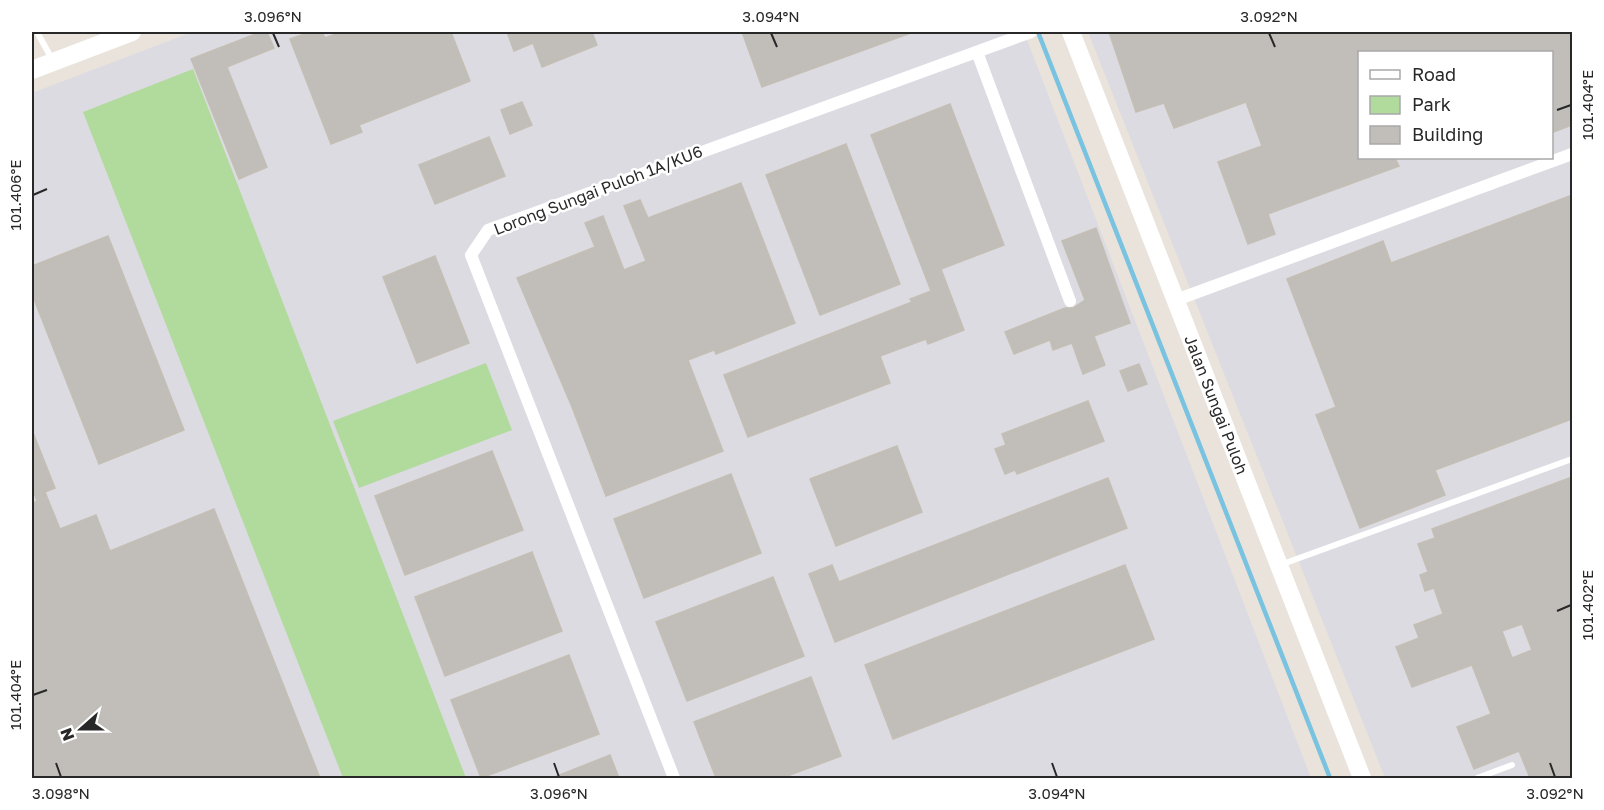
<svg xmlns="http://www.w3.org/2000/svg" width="1604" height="810" viewBox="0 0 1604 810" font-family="'Golos Text',sans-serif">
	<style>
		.industrial { fill: #dddbe2; fill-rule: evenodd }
		.green { fill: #b1da9d }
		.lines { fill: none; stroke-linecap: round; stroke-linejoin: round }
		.stream { stroke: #79c3e0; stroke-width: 4.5 }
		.building { fill: #c1bdb8; stroke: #c4bfb5; stroke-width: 1.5; fill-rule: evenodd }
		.lane { stroke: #fff; stroke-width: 6 }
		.street { stroke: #fff; stroke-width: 12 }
		.secondary { stroke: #fff; stroke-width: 18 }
		.ticks { fill: none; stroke: #282828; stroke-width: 2 }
		.labels { text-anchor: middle; stroke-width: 5; stroke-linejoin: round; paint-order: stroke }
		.street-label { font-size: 16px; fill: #282828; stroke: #fff }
		.neatline { fill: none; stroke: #282828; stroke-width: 2 }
		.ticks-label { font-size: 15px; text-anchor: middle; fill: #282828 }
	</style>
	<rect width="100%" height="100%" fill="#e9e3db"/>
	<g class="industrial">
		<polygon points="192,32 1024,32 1311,778 32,778 32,93"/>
		<path d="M 1088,32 L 1572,32 L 1572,778 L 1385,778 ZM 1360,52 L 1552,52 L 1552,158 L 1360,158 Z"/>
	</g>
	<g class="green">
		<polygon points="193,69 466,778 343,778 83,112"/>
		<polygon points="486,363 512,430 359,488 333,421"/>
	</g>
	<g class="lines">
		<polyline class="stream" points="1038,32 1330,778"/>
	</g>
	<g class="building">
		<polygon points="261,32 267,32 274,48 227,67 267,167 239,179 191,59"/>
		<polygon points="310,32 322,32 325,38 341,32 451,32 470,81 359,125 362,132 331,144 290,39"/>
		<polygon points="507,32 592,32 597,45 542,67 533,43 514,51"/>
		<polygon points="742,32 910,32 911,33 762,87"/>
		<polygon points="1109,32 1572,32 1572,125 1551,133 1551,52 1359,52 1359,158 1395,158 1399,166 1268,214 1275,234 1248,244 1218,162 1262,146 1246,102 1174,128 1164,103 1136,112"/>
		<polygon points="522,102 532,125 510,134 501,110"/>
		<polygon points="950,104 1004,245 941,269 964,330 928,344 926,339 880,356 890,383 748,437 724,375 912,302 910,299 931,291 871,135"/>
		<polygon points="489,137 505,176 435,204 419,165"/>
		<polygon points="846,144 900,284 820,315 766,175"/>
		<polygon points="741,183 795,323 716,354 714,350 688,360 723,451 606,496 572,407 517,278 595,247 585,223 603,216 624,270 646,261 624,206 640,200 648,218"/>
		<polygon points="1572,195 1572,419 1435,470 1445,495 1360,528 1316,415 1336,407 1287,279 1383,241 1391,263"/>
		<polygon points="1096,228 1130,323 1094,336 1105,365 1083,374 1072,343 1053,350 1050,340 1014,354 1005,332 1065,308 1073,308 1085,300 1062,241"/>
		<polygon points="108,236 184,430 99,464 32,294 32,266"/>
		<polygon points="435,256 469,343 417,363 383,277"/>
		<polygon points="1139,364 1147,384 1128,391 1120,371"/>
		<polygon points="1088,401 1104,441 1017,474 1015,470 1005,474 995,449 1006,445 1002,434"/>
		<polygon points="32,430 55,488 45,492 60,529 96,515 110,551 214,509 320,778 32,778 32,504 37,501 32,487"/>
		<polygon points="897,446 922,512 836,546 810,479"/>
		<polygon points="492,451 523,530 405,575 375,496"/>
		<polygon points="731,474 761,553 644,598 614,519"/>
		<path d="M 1572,477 L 1572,778 L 1530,778 L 1519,751 L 1474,769 L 1457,727 L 1491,714 L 1472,665 L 1412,687 L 1396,647 L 1419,638 L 1414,625 L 1443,614 L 1434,588 L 1425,591 L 1420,575 L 1428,572 L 1418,544 L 1435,538 L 1432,529 ZM 1522,624 L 1532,650 L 1512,658 L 1502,631 Z"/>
		<polygon points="1108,478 1127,528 835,642 809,574 832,565 839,582"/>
		<polygon points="532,552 562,631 445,676 415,597"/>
		<polygon points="1125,565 1154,639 893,739 865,665"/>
		<polygon points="773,577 804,656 687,701 656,622"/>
		<polygon points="569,655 599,734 481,778 451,700"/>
		<polygon points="811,677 841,756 782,778 716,778 694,722"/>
		<polygon points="610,755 619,778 552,778"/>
	</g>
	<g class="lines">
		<g class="lane">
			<polyline points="37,32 52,59"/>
			<polyline points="1280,565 1572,459"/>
			<polyline points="1477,778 1512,765"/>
		</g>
		<g class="street">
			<polyline points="977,52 1070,301"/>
			<polyline points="1176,300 1572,154"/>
			<polyline points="674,778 471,255 488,230 1031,32"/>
		</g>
		<g class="secondary">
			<path id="s1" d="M 1071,32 L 1362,778"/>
			<polyline points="32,70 132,32"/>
		</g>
	</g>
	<path class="ticks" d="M 273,33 L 279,47M 771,33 L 777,47M 1269,33 L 1275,47M 1557,110 L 1571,105M 33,195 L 47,189M 1557,611 L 1571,605M 33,695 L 47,690M 56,763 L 61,777M 554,763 L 559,777M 1052,763 L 1057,777M 1550,763 L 1555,777"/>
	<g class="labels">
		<g class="street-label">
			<text transform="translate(598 190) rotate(-21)" y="6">Lorong Sungai Puloh 1A/KU6</text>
			<text dy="6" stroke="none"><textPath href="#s1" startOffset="400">Jalan Sungai Puloh</textPath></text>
		</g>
	</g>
	<rect width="1604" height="810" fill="none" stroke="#ffffff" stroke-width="66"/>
	<rect x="1358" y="51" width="195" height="108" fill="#ffffff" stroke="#a9a9a9" stroke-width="1.5"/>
	<rect x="1370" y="70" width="30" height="9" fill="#ffffff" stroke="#a9a9a9" stroke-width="1.5"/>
	<text x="1412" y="81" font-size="18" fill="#282828">Road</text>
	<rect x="1370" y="96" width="30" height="18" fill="#b1da9d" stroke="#a9a9a9" stroke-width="1.5"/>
	<text x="1412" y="111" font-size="18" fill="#282828">Park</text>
	<rect x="1370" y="126" width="30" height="18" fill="#c1bdb8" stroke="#a9a9a9" stroke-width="1.5"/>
	<text x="1412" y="141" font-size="18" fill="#282828">Building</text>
	<g transform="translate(81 729) rotate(249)" stroke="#ffffff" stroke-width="4.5" paint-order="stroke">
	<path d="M0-4.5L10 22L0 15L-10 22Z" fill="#282828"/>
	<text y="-9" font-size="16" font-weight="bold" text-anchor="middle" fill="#282828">N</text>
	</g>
	<rect x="33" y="33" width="1538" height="744" class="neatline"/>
	<g class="ticks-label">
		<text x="273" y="22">3.096°N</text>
		<text x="771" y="22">3.094°N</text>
		<text x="1269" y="22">3.092°N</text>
		<text transform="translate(1588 105) rotate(-90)" y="5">101.404°E</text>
		<text transform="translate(16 195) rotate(-90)" y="5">101.406°E</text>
		<text transform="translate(1588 605) rotate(-90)" y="5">101.402°E</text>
		<text transform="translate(16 695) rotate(-90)" y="5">101.404°E</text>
		<text x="61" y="799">3.098°N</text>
		<text x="559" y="799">3.096°N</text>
		<text x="1057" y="799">3.094°N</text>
		<text x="1555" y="799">3.092°N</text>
	</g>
</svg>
